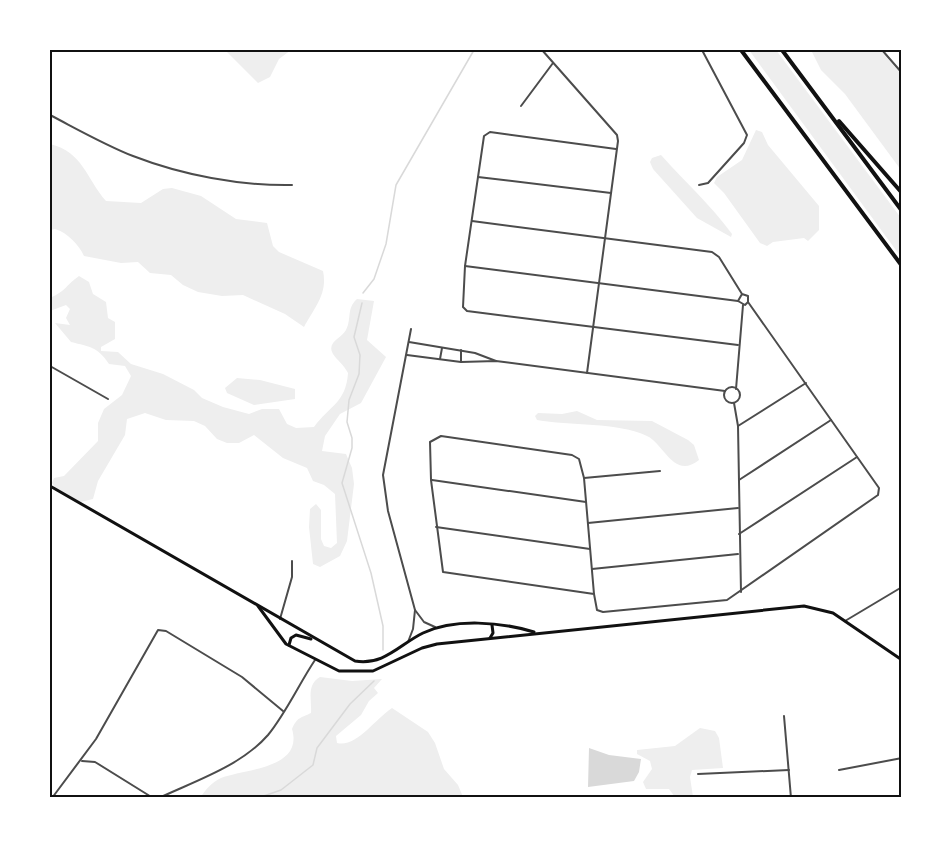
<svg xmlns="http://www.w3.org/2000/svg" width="951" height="847" viewBox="0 0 951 847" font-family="Mulish,sans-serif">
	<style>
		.green { fill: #eee }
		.water { fill: #d9d9d9 }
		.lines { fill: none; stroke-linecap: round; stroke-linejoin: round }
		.stream { stroke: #d9d9d9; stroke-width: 1.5 }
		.minor { stroke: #4c4c4c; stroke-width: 2 }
		.tertiary { stroke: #4c4c4c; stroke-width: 2 }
		.secondary { stroke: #111; stroke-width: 3 }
		.motorway { stroke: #111; stroke-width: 4 }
		.neatline { fill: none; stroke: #111; stroke-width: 2 }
	</style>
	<rect width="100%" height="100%" fill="#fff"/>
	<g class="green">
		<polygon points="225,50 291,50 279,59 270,77 258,83"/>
		<polygon points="749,50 776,50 901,218 901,257"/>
		<polygon points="811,50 880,50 901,74 901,170 845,94 821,70"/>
		<polygon points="756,130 762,132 768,145 819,206 819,230 808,241 804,238 773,242 767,246 760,243 724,193 714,183 717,177 742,160"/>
		<path d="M 50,144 C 83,152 86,178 106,201 L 141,203 L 163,189 L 172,188 L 201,196 L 236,219 L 267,223 L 273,246 L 279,252 L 323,271 C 328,294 314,308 304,327 L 285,314 L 243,295 L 222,296 L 198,292 L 183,285 L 171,275 L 150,273 L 138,262 L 121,263 L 84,256 C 79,245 68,233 55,229 L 50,230 Z"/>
		<path d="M 661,155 C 685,182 711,205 732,234 L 731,237 L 697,218 L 653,169 L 650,162 L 652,158 Z"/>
		<path d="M 79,276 L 89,282 L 93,294 L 106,302 L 108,318 L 115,322 L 115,339 L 101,347 L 101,351 L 118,352 L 131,364 L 163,374 L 194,390 L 202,398 L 223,407 L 249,414 L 262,409 L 279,409 L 287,424 L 296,428 L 314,427 C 329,406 346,403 348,373 C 344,365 337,360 333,354 C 326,342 342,338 346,330 C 352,318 346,309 357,299 L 374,301 L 367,340 L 386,357 L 361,403 L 340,414 L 325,436 L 322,451 L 346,454 L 352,468 L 354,484 L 347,541 L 340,556 L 320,567 L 313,564 L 309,527 L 310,509 L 316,504 L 321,510 L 321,539 L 324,546 L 331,548 L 337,543 L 335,494 L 324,485 L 313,481 L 307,468 L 283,458 L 254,435 L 239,443 L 227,443 L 217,439 L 205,426 L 194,421 L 166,420 L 145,413 L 127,419 L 125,435 L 98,481 L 93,499 L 81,502 L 56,489 L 52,483 L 54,478 L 64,476 L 98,441 L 98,423 L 104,409 L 122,395 L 131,376 L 125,366 L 109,364 C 97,346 90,347 71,342 L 55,323 L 70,325 L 66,318 L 70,309 L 66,305 L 50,311 L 50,298 C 67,290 66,285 79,276 Z"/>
		<polygon points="237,378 260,380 295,389 295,399 254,405 227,393 225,388"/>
		<path d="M 577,411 L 597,420 L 652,421 L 688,440 L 694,445 L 699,460 C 674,480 664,444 647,436 C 618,422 569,426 537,420 L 535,416 L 538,413 L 562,414 Z"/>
		<path d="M 320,677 L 352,681 L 382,679 L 374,688 L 378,693 L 369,701 L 361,715 L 336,736 L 337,743 C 356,748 374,720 392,708 L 428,732 L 435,743 L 444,769 L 458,785 L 463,797 L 201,797 C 205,790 212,782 221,778 C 244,769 304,769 292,729 C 297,717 301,718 311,713 C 312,700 306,685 320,677 Z"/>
		<polygon points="700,728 715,731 719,738 723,768 692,770 690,777 693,797 675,797 669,789 646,789 643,782 652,769 650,761 637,754 637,750 675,746"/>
	</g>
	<polygon class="water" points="589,748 609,755 641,759 639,772 634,781 588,787"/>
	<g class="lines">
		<g class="stream">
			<polyline points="363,293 374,279 386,244 396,185 474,50"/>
			<polyline points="362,303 354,337 360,355 359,374 349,400 347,422 352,438 352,448 342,483 371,573 383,626 383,650"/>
			<polyline points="258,798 281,790 313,765 317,748 350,704 374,681"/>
		</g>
		<g class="minor">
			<polyline points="542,50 617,135 618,141 587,373"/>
			<polyline points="521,106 553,63"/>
			<path d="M 50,115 C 77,129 105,145 133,156 C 182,175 240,186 292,185"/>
			<polyline points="616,149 490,132 484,136 465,266 463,307 467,311 738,345"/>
			<polyline points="478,177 611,193"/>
			<polyline points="699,185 708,183 744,143 747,135 702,50"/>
			<polyline points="472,221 712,252 719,257 742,294 748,296 748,302 745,305 738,301 742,294"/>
			<polyline points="465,266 738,301"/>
			<polyline points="409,342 475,353 496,361"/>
			<polyline points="407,355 461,362 496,361 725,391"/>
			<polyline points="440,359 442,348"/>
			<polyline points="461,362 461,350"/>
			<polyline points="50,366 108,399"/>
			<circle cx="732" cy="395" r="8"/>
			<polyline points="736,389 743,305"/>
			<polyline points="734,403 738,426 741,592"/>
			<polyline points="738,426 806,383"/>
			<polyline points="584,478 660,471"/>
			<polyline points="432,480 586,502"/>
			<polyline points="739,480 831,420"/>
			<polyline points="588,523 738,508"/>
			<polyline points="436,527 590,549"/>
			<polyline points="739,534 857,457"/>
			<polyline points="592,569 738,554"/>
			<polyline points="594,594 443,572 431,480 430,442 441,436 572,455 579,459 584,478 594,594 597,610 603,612 727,600 878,495 879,488 748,302"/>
			<polyline points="415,610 424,622 435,627"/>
			<polyline points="280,619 292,577 292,561"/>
			<polyline points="845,621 902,587"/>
			<polyline points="408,642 413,629 415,610 388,511 383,475 411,329"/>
			<polyline points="784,716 791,798"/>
			<polyline points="82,761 95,762 153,798"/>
			<polyline points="839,770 902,758"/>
			<polyline points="698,774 789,770"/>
			<polyline points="52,798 96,739 158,630 166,631 242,677 283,711"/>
			<path d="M 159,798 C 195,781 241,766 268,735 C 286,713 299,684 315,660"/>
		</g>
		<polyline class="tertiary" points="882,50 902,73"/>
		<g class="secondary">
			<path d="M 50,486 L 355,661 C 384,666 400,644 423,633 C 455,618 501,622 534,632"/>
			<polyline points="258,606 286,644 339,671 373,671 422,648 437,644 804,606 833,613 902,660"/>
			<polyline points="490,638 493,633 492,625"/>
			<polyline points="289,645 291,638 296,635 311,639"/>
		</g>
		<g class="motorway">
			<polyline points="741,50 902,266"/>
			<polyline points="782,50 902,211"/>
			<polyline points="839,121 902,193"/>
		</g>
	</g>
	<rect width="951" height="847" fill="none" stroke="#ffffff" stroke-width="102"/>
	<rect x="51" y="51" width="849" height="745" class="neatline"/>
</svg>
